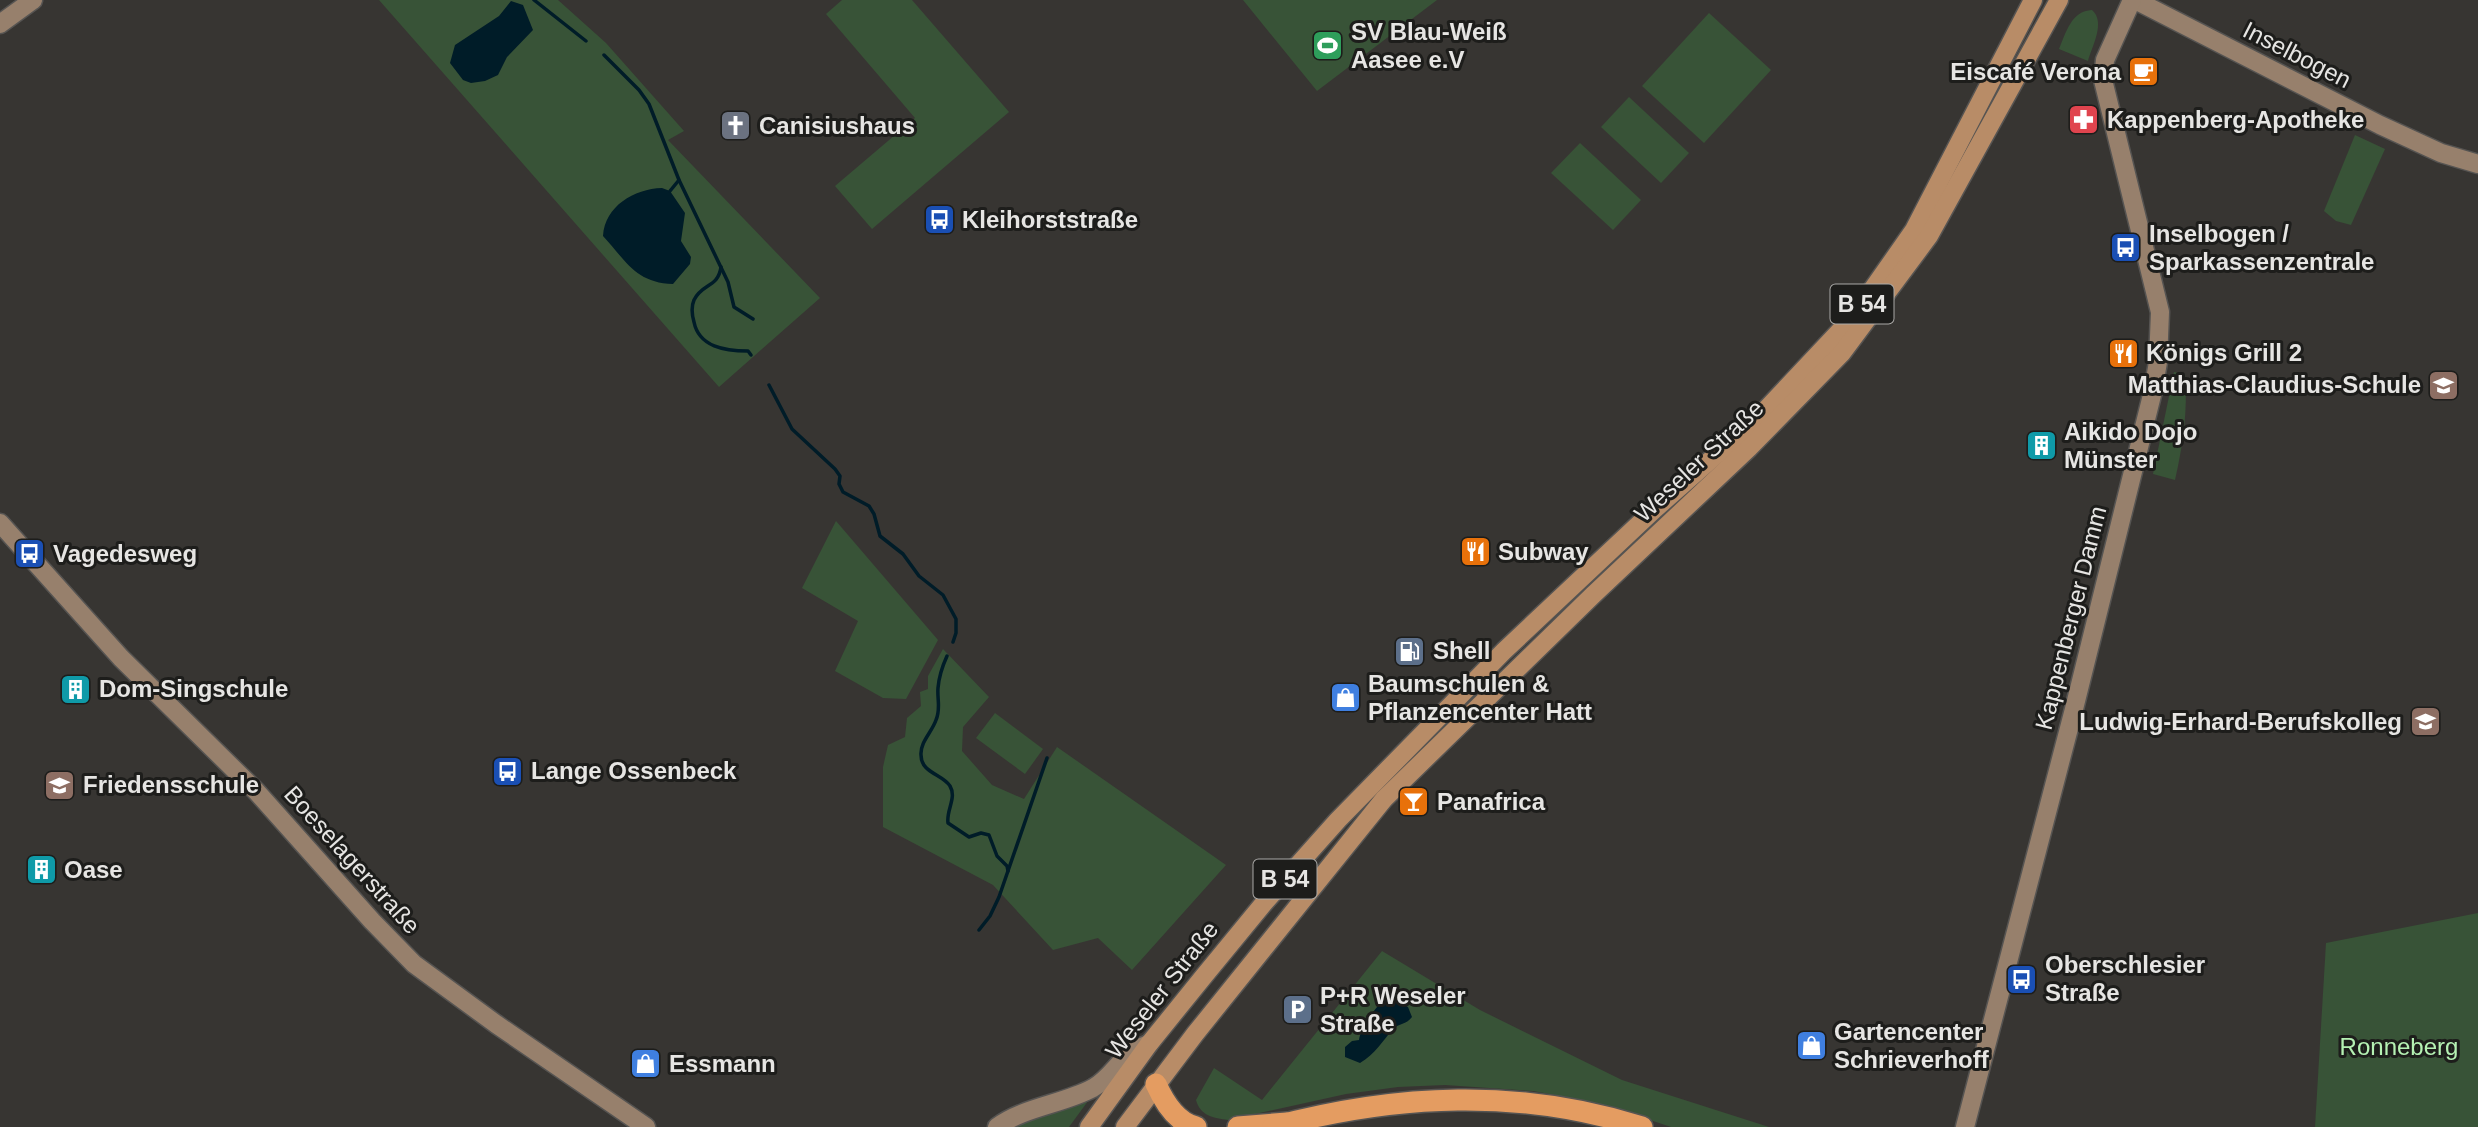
<svg xmlns="http://www.w3.org/2000/svg" width="2478" height="1127" viewBox="0 0 2478 1127" font-family="Arial,sans-serif">
	<style>
		.green { fill: #385337 }
		.water { fill: #001c28 }
		.lines { fill: none; stroke-linecap: round; stroke-linejoin: round }
		.stream { stroke: #001c28; stroke-width: 3.5 }
		.secondary-casing { stroke: #565452; stroke-width: 21 }
		.primary-casing { stroke: #565452; stroke-width: 21 }
		.highway-casing { stroke: #565452; stroke-width: 24 }
		.secondary { stroke: #97806c; stroke-width: 18 }
		.primary { stroke: #b88c67; stroke-width: 18 }
		.highway { stroke: #e49c61; stroke-width: 21 }
		.labels { text-anchor: middle; stroke-width: 6; stroke-linejoin: round; paint-order: stroke }
		.shield { fill: #1d1d1b; stroke: #aaa9a7; stroke-width: 2 }
		.shield-label { font-size: 23px; font-weight: bold; fill: #e6e5e3 }
		.poi-label { font-size: 24px; font-weight: bold; fill: #e6e5e3; stroke: #1d1d1b; text-anchor: start }
		.street-label { font-size: 24px; fill: #e6e5e3; stroke: #1d1d1b }
		.park-label { font-size: 24px; fill: #b5f1b3; stroke: #1d1d1b }
	</style>
	<rect width="100%" height="100%" fill="#373532"/>
	<g class="green">
		<polygon points="379,0 558,0 606,43 684,131 668,140 820,298 719,387"/>
		<polygon points="842,0 912,0 1009,112 872,229 835,186 915,118 826,14"/>
		<polygon points="1243,0 1437,0 1317,91"/>
		<path d="M 2092,10 C 2106,22 2092,46 2088,61 L 2059,49 C 2066,33 2071,11 2092,10 Z"/>
		<polygon points="1709,13 1771,70 1704,143 1642,86"/>
		<polygon points="1629,97 1689,153 1661,183 1601,127"/>
		<polygon points="2355,135 2385,149 2351,225 2336,221 2324,211"/>
		<polygon points="1580,143 1641,200 1613,230 1551,173"/>
		<path d="M 2174,372 L 2185,374 C 2188,411 2183,444 2175,480 L 2153,474 Z"/>
		<polygon points="836,521 938,640 906,699 883,698 835,671 858,621 802,588"/>
		<polygon points="943,649 989,697 963,727 962,751 992,785 1024,799 1057,747 1226,865 1132,970 1098,938 1053,950 993,885 883,827 883,767 888,745 905,737 907,718 921,706 920,692 928,689 928,676"/>
		<polygon points="995,713 1043,749 1025,774 976,738"/>
		<polygon points="2478,913 2478,1127 2315,1127 2326,943"/>
		<path d="M 1382,951 L 1480,1010 L 1622,1080 L 1769,1127 L 1671,1127 L 1620,1110 L 1577,1099 L 1533,1091 L 1445,1085 L 1398,1087 L 1346,1094 L 1228,1120 C 1214,1118 1200,1116 1196,1100 L 1214,1068 L 1262,1100 Z"/>
		<polygon points="1091,1097 1069,1127 1006,1127"/>
	</g>
	<g class="water">
		<polygon points="511,1 523,5 533,30 507,57 498,75 485,81 471,83 463,80 450,63 455,45 499,16"/>
		<path d="M 662,188 L 670,191 L 685,213 L 681,241 L 691,257 L 690,264 L 673,284 C 636,283 626,261 603,236 C 605,206 634,189 662,188 Z"/>
		<path d="M 1389,997 L 1408,1007 L 1412,1017 C 1406,1025 1399,1023 1393,1029 C 1382,1042 1375,1054 1360,1063 L 1345,1057 L 1345,1047 L 1352,1041 L 1359,1040 C 1360,1029 1379,1000 1389,997 Z"/>
	</g>
	<g class="lines">
		<g class="stream">
			<polyline points="534,0 586,41"/>
			<polyline points="604,55 639,90 649,104 679,180 728,282 734,307 753,319"/>
			<polyline points="670,191 679,180"/>
			<path d="M 721,267 C 718,288 702,283 694,300 C 691,307 692,315 694,322 C 699,347 725,351 748,351 L 751,355"/>
			<polyline points="769,385 792,429 835,469 840,476 839,484 843,492 869,506 874,514 880,536 903,554 919,576 943,595 956,619 956,633 953,642"/>
			<path d="M 947,656 C 942,667 939,676 938,688 C 937,699 941,709 936,720 C 932,732 920,742 921,755 C 921,773 942,774 950,786 C 957,798 946,810 948,823 L 969,837 L 981,833 L 989,835 L 997,856 L 1007,866 L 1008,871"/>
			<polyline points="979,930 990,916 999,897 1047,758"/>
		</g>
		<defs>
			<g id="secondary">
				<polyline points="2135,0 2380,125 2441,153 2478,164"/>
				<polyline points="0,24 33,0"/>
				<polyline points="0,523 121,658 256,791 372,921 414,964 496,1024 646,1127"/>
				<path d="M 997,1127 C 1024,1107 1063,1104 1093,1088 C 1109,1079 1116,1065 1129,1054 C 1134,1049 1142,1047 1149,1044"/>
				<polyline points="1965,1127 2074,709 2153,391 2158,362 2160,312 2103,80 2105,60 2132,0"/>
			</g>
			<g id="primary">
				<polyline points="1089,1127 1149,1044 1204,976 1264,903 1338,820 1504,651 1655,509 1758,418 1853,317 1914,230 2033,0"/>
				<polyline points="1125,1127 1195,1034 1384,799 1593,595 1749,448 1842,353 1929,236 2059,0"/>
			</g>
			<g id="highway">
				<path d="M 1156,1084 C 1164,1102 1176,1122 1196,1127"/>
				<polyline points="1238,1127 1287,1123"/>
				<path d="M 1273,1127 C 1397,1094 1519,1088 1642,1127"/>
			</g>
		</defs>
		<use href="#secondary" class="secondary-casing"/>
		<use href="#primary" class="primary-casing"/>
		<use href="#highway" class="highway-casing"/>
		<use href="#secondary" class="secondary"/>
		<use href="#primary" class="primary"/>
		<use href="#highway" class="highway"/>
	</g>
	<defs>
		<symbol id="stadium-square" viewBox="-11 -11 22 22"><rect x="-9" y="-9" width="18" height="18" rx="4" fill="#2e9e5b" stroke="#1d1d1b"/><path d="M0-5a6.5 5 0 1 0 0 10a6.5 5 0 1 0 0-10ZM-3.5-1.8h7v3.6h-7Z" fill="#fff"/></symbol>
		<symbol id="cafe-square" viewBox="-11 -11 22 22"><rect x="-9" y="-9" width="18" height="18" rx="4" fill="#e8710a" stroke="#1d1d1b"/><path d="M-5.5-4.5H6V0H3Q3 3.5 0 3.5H-2.5Q-5.5 3.5-5.5 0ZM3-3.2v2h1.7v-2ZM-6 4.5H4V6H-6Z" fill="#fff"/></symbol>
		<symbol id="pharmacy-square" viewBox="-11 -11 22 22"><rect x="-9" y="-9" width="18" height="18" rx="4" fill="#e0444e" stroke="#1d1d1b"/><path d="M-2-6h4v4h4v4h-4v4h-4v-4h-4v-4h4Z" fill="#fff"/></symbol>
		<symbol id="church-square" viewBox="-11 -11 22 22"><rect x="-9" y="-9" width="18" height="18" rx="4" fill="#6b7280" stroke="#1d1d1b"/><path d="M-1.2-6h2.4v3.5h3.3v2.4h-3.3V6h-2.4V-.1h-3.3v-2.4h3.3Z" fill="#fff"/></symbol>
		<symbol id="bus-square" viewBox="-11 -11 22 22"><rect x="-9" y="-9" width="18" height="18" rx="4" fill="#1a4fb4" stroke="#1d1d1b"/><path d="M-5-6H5V4H4V6H2V4H-2V6H-4V4H-5ZM-3.5-4V0h7V-4ZM-3.5 1.2v1.5H-2V1.2ZM2 1.2v1.5H3.5V1.2Z" fill="#fff"/></symbol>
		<symbol id="restaurant-square" viewBox="-11 -11 22 22"><rect x="-9" y="-9" width="18" height="18" rx="4" fill="#e8710a" stroke="#1d1d1b"/><path d="M-5-6h1v4h1v-4h1v4h1v-4h1v5L-1.5 .5V6h-2V.5L-5-1ZM5-6V6H3V1.5H1.5Q1.5-4 5-6Z" fill="#fff"/></symbol>
		<symbol id="school-square" viewBox="-11 -11 22 22"><rect x="-9" y="-9" width="18" height="18" rx="4" fill="#8d6e63" stroke="#1d1d1b"/><path d="M0-5L7-2L0 1L-7-2ZM-4 1L0 2.5L4 1V4Q0 6-4 4Z" fill="#fff"/></symbol>
		<symbol id="building-square" viewBox="-11 -11 22 22"><rect x="-9" y="-9" width="18" height="18" rx="4" fill="#0f9aa8" stroke="#1d1d1b"/><path d="M-4-6H4V6H1V3H-1V6H-4ZM-2.5-4.3h1.7v1.8h-1.7ZM.8-4.3h1.7v1.8H.8ZM-2.5-1h1.7V.8h-1.7ZM.8-1h1.7V.8H.8Z" fill="#fff"/></symbol>
		<symbol id="fuel-square" viewBox="-11 -11 22 22"><rect x="-9" y="-9" width="18" height="18" rx="4" fill="#5c6f8a" stroke="#1d1d1b"/><path d="M-5.5-6h7V0h2V4h1.3V-2.5L3-4.5l.8-.8L6-3V5H2.5V1h-1V6h-7ZM-4.2-4.7v3.2H.2V-4.7Z" fill="#fff"/></symbol>
		<symbol id="shop-square" viewBox="-11 -11 22 22"><rect x="-9" y="-9" width="18" height="18" rx="4" fill="#3f7fe0" stroke="#1d1d1b"/><path d="M-5-2.5h2.3a2.7 3.5 0 0 1 5.4 0H5L5.5 6h-11ZM-1.5-2.5h3a1.5 2.3 0 0 0-3 0Z" fill="#fff"/></symbol>
		<symbol id="bar-square" viewBox="-11 -11 22 22"><rect x="-9" y="-9" width="18" height="18" rx="4" fill="#e8710a" stroke="#1d1d1b"/><path d="M-6-5H6L.8 .8V4.5H3.5V6h-7V4.5H-.8V.8Z" fill="#fff"/></symbol>
		<symbol id="parking-square" viewBox="-11 -11 22 22"><rect x="-9" y="-9" width="18" height="18" rx="4" fill="#5c6f8a" stroke="#1d1d1b"/><path d="M-3.5-5.5H1a3.5 3.5 0 0 1 0 7H-1V5.5H-3.5ZM-1-3.4V-.6H.8a1.4 1.4 0 0 0 0-2.8Z" fill="#fff"/></symbol>
	</defs>
	<g fill-rule="evenodd">
		<use href="#stadium-square" x="1310" y="28" width="35" height="35"/>
		<use href="#cafe-square" x="2126" y="54" width="35" height="35"/>
		<use href="#pharmacy-square" x="2066" y="102" width="35" height="35"/>
		<use href="#church-square" x="718" y="108" width="35" height="35"/>
		<use href="#bus-square" x="922" y="202" width="35" height="35"/>
		<use href="#bus-square" x="2108" y="230" width="35" height="35"/>
		<use href="#restaurant-square" x="2106" y="336" width="35" height="35"/>
		<use href="#school-square" x="2426" y="368" width="35" height="35"/>
		<use href="#building-square" x="2024" y="428" width="35" height="35"/>
		<use href="#restaurant-square" x="1458" y="534" width="35" height="35"/>
		<use href="#bus-square" x="12" y="536" width="35" height="35"/>
		<use href="#fuel-square" x="1392" y="634" width="35" height="35"/>
		<use href="#building-square" x="58" y="672" width="35" height="35"/>
		<use href="#shop-square" x="1328" y="680" width="35" height="35"/>
		<use href="#school-square" x="2408" y="704" width="35" height="35"/>
		<use href="#bus-square" x="490" y="754" width="35" height="35"/>
		<use href="#school-square" x="42" y="768" width="35" height="35"/>
		<use href="#bar-square" x="1396" y="784" width="35" height="35"/>
		<use href="#building-square" x="24" y="852" width="35" height="35"/>
		<use href="#bus-square" x="2004" y="962" width="35" height="35"/>
		<use href="#parking-square" x="1280" y="992" width="35" height="35"/>
		<use href="#shop-square" x="1794" y="1028" width="35" height="35"/>
		<use href="#shop-square" x="628" y="1046" width="35" height="35"/>
	</g>
	<g class="labels">
		<g class="shield">
			<rect x="1830.5" y="284.5" width="63" height="39" rx="5"/>
			<rect x="1253.5" y="859.5" width="63" height="39" rx="5"/>
		</g>
		<g class="shield-label">
			<text x="1862" y="312">B 54</text>
			<text x="1285" y="887">B 54</text>
		</g>
		<g class="poi-label">
			<text x="1351" y="40">SV Blau-Weiß<tspan x="1351" dy="28">Aasee e.V</tspan></text>
			<text x="2121" y="80" text-anchor="end">Eiscafé Verona</text>
			<text x="2107" y="128">Kappenberg-Apotheke</text>
			<text x="759" y="134">Canisiushaus</text>
			<text x="962" y="228">Kleihorststraße</text>
			<text x="2149" y="242">Inselbogen /<tspan x="2149" dy="28">Sparkassenzentrale</tspan></text>
			<text x="2146" y="361">Königs Grill 2</text>
			<text x="2421" y="393" text-anchor="end">Matthias-Claudius-Schule</text>
			<text x="2064" y="440">Aikido Dojo<tspan x="2064" dy="28">Münster</tspan></text>
			<text x="1498" y="560">Subway</text>
			<text x="53" y="562">Vagedesweg</text>
			<text x="1433" y="659">Shell</text>
			<text x="1368" y="692">Baumschulen &amp;<tspan x="1368" dy="28">Pflanzencenter Hatt</tspan></text>
			<text x="99" y="697">Dom-Singschule</text>
			<text x="2402" y="730" text-anchor="end">Ludwig-Erhard-Berufskolleg</text>
			<text x="531" y="779">Lange Ossenbeck</text>
			<text x="83" y="793">Friedensschule</text>
			<text x="1437" y="810">Panafrica</text>
			<text x="64" y="878">Oase</text>
			<text x="2045" y="973">Oberschlesier<tspan x="2045" dy="28">Straße</tspan></text>
			<text x="1320" y="1004">P+R Weseler<tspan x="1320" dy="28">Straße</tspan></text>
			<text x="1834" y="1040">Gartencenter<tspan x="1834" dy="28">Schrieverhoff</tspan></text>
			<text x="669" y="1072">Essmann</text>
		</g>
		<g class="street-label">
			<text transform="translate(2297 55) rotate(27)" y="8">Inselbogen</text>
			<text transform="translate(1699 461) rotate(-43)" y="8">Weseler Straße</text>
			<text transform="translate(2071 618) rotate(-76)" y="8">Kappenberger Damm</text>
			<text transform="translate(352 860) rotate(48)" y="8">Boeselagerstraße</text>
			<text transform="translate(1162 990) rotate(-52)" y="8">Weseler Straße</text>
		</g>
		<g class="park-label">
			<text x="2399" y="1055">Ronneberg</text>
		</g>
	</g>
</svg>
